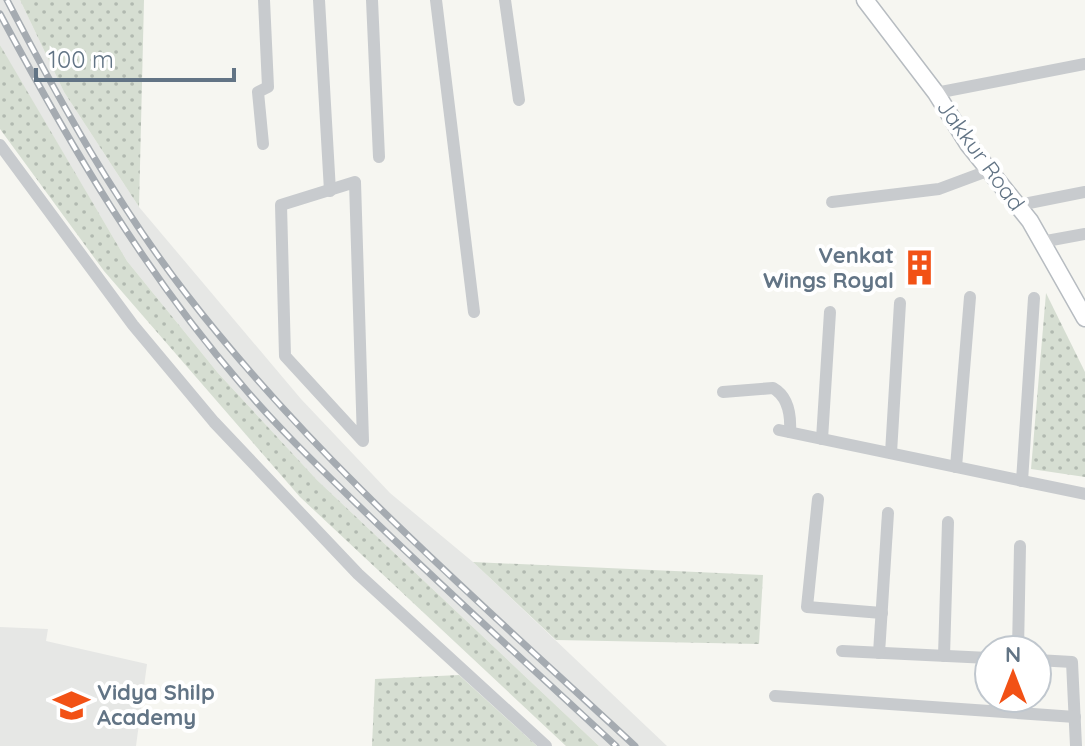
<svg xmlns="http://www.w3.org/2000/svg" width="1085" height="746" viewBox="0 0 1085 746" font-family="Quicksand,sans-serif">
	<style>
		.built { fill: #e6e7e5 }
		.grass { fill: url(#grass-dots) }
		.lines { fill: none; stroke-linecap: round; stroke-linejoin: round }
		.secondary-casing { stroke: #b7bcc1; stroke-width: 19 }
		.street { stroke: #c8cbce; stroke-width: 12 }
		.secondary { stroke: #fff; stroke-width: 16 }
		.rail-casing { stroke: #a5abb1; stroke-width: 7 }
		.rail { stroke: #fff; stroke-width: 4; stroke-dasharray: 12; stroke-linecap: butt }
		.labels { text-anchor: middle; stroke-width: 8; stroke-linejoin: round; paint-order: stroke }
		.street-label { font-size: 22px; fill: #627485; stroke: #fff }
		.poi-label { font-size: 22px; font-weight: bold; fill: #627485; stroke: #fff; text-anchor: end }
	</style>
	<defs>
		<pattern id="grass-dots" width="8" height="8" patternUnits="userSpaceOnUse" patternTransform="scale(2)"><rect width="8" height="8" fill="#d6ded2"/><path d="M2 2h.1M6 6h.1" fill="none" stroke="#b1b9b0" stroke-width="1.8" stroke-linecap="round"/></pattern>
	</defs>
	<rect width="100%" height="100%" fill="#f6f6f1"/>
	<g class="built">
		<polygon points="0,0 20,0 64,92 139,207 301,399 390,493 473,562 667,746 599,746 317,480 218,373 127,261 4,53 0,45"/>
		<polygon points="0,627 48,629 46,641 147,664 136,746 0,746"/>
	</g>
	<g class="grass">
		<polygon points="20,0 144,0 139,207 64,92"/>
		<polygon points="0,45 127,261 218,373 317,480 599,746 566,746 300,497 104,271 0,129"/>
		<polygon points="1046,293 1085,372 1085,477 1031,469"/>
		<polygon points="473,562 763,575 759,644 556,640"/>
		<polygon points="459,675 537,746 372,746 375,679"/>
	</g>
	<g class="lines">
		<defs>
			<polyline id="secondary" points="865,0 936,93 968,144 1030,221 1085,318"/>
		</defs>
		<use href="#secondary" class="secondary-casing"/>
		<g class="street">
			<polyline points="319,0 330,191"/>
			<polyline points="372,0 379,157"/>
			<polyline points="436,0 474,312"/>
			<polyline points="505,0 519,100"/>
			<polyline points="936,93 1085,64"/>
			<polyline points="263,144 258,92 268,87 264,0"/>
			<polyline points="0,145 133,325 214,422 358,574 546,746"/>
			<polygon points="355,182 363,441 285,356 281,205"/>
			<polyline points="832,202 939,189 990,170"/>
			<polyline points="1019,205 1085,192"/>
			<polyline points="1041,242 1085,234"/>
			<path d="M 723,392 L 773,388 C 789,397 791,415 790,432"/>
			<polyline points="779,430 1085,494"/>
			<polyline points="822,439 830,312"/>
			<polyline points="891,453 900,303"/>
			<polyline points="956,467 970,297"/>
			<polyline points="1022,481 1034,298"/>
			<polyline points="818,499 807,607 882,613"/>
			<polyline points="1018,650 1020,546"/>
			<polyline points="842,651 989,658"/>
			<polyline points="879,653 888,513"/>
			<polyline points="944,656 948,522"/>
			<polyline points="1037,660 1072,662 1076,746"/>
			<polyline points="775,696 1075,717"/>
		</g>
		<use href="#secondary" class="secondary"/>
		<defs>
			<g id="rail">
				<path d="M 7,0 C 60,102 116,203 187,295 C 317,463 480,602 635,746"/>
				<path d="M 0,14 C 70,145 144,272 241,384 C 277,427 319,467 359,506 C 443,588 530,666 616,746"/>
			</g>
		</defs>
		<use href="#rail" class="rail-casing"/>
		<use href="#rail" class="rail"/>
	</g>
	<defs>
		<symbol id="building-bare" viewBox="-9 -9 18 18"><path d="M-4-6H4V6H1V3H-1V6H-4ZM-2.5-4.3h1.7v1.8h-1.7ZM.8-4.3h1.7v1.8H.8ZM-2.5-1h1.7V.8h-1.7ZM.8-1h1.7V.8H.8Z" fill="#f25115" stroke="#fff" stroke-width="2.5" paint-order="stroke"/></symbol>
		<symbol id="school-bare" viewBox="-9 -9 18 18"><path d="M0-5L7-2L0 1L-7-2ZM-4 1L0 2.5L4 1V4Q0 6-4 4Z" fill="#f25115" stroke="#fff" stroke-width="2.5" paint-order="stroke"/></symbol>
	</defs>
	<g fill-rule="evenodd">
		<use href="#building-bare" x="894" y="242" width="51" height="51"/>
		<use href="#school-bare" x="46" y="680" width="51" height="51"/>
	</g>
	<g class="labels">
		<g class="street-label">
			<text transform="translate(981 155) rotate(54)" y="8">Jakkur Road</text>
		</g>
		<g class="poi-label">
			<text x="894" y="263">Venkat<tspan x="894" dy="25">Wings Royal</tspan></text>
			<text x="97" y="700" text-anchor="start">Vidya Shilp<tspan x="97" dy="25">Academy</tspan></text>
		</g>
	</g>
	<g transform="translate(1013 674)"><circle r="38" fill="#ffffff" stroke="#c0c7ce" stroke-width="2"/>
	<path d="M0-6L14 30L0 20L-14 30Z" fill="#f25115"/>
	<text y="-12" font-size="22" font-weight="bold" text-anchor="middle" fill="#627485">N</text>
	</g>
	<path d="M36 68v12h198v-12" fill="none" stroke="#627485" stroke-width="4"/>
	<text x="48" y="68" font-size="24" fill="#627485" stroke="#ffffff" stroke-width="6" paint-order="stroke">100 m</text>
</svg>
